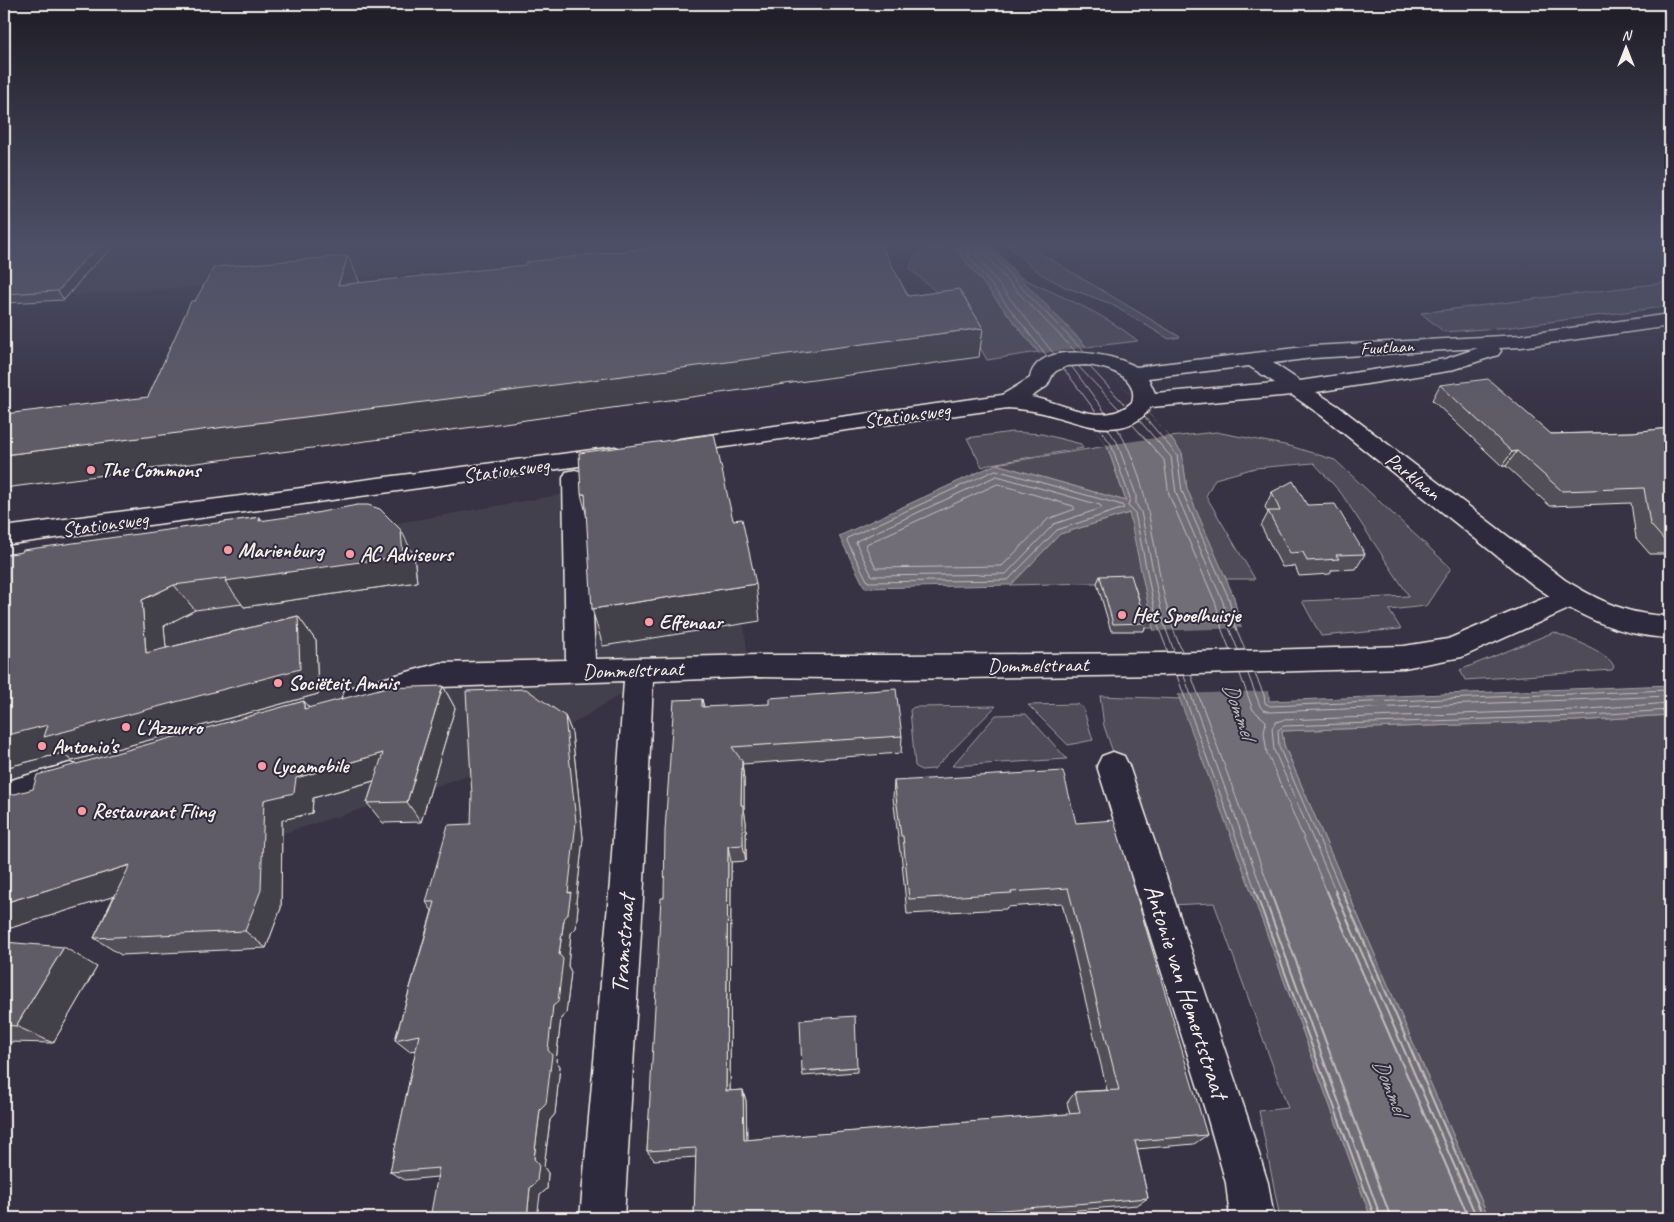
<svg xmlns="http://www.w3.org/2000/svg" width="1674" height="1222" viewBox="0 0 1674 1222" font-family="Caveat,sans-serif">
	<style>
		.built { fill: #433f4e }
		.green { fill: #504b59; stroke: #a29ea0 }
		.water { fill: #726e77; stroke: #a6a2a4 }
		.pier { fill: #373244 }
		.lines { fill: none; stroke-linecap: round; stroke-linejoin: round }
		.shore-far1 { stroke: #c0bdbb; stroke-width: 1 }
		.shore { stroke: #c0bdbb; stroke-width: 2 }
		.street-casing { stroke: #f4f1e8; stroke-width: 3 }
		.secondary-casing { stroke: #f4f1e8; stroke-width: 3 }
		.street { fill: #2f2a3d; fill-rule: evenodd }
		.secondary { fill: #2f2a3d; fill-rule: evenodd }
		.wall { fill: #524f59; stroke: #f4f1e8 }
		.shaded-wall { fill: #424048; stroke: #f4f1e8 }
		.building { fill: #5f5c67; stroke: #f4f1e8 }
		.poi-dot { fill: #ff9aa2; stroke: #2f2a3d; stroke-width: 2 }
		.labels { text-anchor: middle; stroke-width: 4; stroke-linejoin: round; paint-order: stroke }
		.far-street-label { font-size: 18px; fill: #f4f1e8; stroke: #2f2a3d }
		.street-label { font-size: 21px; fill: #f4f1e8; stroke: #2f2a3d }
		.poi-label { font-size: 21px; font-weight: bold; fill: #f4f1e8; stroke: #2f2a3d; text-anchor: start }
		.water-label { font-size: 22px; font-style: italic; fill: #bab6b5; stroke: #2f2a3d }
		.near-street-label { font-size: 25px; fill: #f4f1e8; stroke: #2f2a3d }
	</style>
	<rect width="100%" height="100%" fill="#373244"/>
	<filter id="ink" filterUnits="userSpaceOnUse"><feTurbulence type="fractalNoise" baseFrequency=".02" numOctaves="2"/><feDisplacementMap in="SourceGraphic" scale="10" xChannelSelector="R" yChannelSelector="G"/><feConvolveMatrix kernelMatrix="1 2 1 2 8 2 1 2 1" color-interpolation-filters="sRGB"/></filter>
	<g filter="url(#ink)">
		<g class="built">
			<polygon points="4,243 839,243 430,273 4,299"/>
			<polygon points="721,467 748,656 616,697 510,763 4,920 4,591"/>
		</g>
		<g class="green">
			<polygon points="1005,243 1023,243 1180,337 1169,339 1109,303 1065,287 1041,274"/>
			<path d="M 937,248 L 955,248 L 1038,352 L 987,360 L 961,313 L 911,270 C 909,254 925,251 937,248 Z"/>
			<path d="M 1018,276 C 1059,296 1103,312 1138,341 L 1087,347 Z"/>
			<polygon points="1670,282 1670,306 1511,327 1444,332 1421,313"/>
			<polygon points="1012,432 1042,434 1081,444 1083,448 991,464 982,467 967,438"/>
			<polygon points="1216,432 1290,446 1335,460 1451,568 1426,606 1389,610 1401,629 1321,636 1302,601 1409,596 1341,493 1314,463 1255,468 1215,479 1206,496 1255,579 1225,579 1187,489 1182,453 1170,437"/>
			<polygon points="1107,446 1126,501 996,464"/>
			<polygon points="1130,513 1153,628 1143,628 1139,598 1133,582 1011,585 1060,534"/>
			<path d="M 1554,632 C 1569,639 1609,651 1614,667 L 1612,670 L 1465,680 L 1460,670 Z"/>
			<polygon points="1100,696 1181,699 1371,1218 1280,1218 1259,1111 1288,1108 1214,903 1170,905 1139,828 1104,726"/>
			<polygon points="1077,704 1083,708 1093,740 1068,745 1028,705"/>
			<polygon points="996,706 934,769 921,770 915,766 910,710 914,707"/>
			<polygon points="1026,714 1067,759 952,766 996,715"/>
			<polygon points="1670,715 1670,1218 1489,1218 1284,745 1282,731 1576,721"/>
		</g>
		<polygon class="water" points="982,243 990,243 1018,276 1085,345 1170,437 1182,453 1187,489 1234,597 1240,625 1269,694 1269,701 1670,685 1670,715 1576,721 1282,731 1284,745 1489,1218 1371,1218 1249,885 1153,628 1129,513 1060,534 1011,585 865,588 839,536 996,464 1126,501 1107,446 1038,352 955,248"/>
		<g class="pier">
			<polygon points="1088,347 1090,349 1169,436 1106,445 1037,354"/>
			<polygon points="1244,628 1271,691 1176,694 1153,631"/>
		</g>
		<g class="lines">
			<g class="shore-far1">
				<polyline points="973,243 972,248 967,251 967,254 1047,356"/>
				<polyline points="986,243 1014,280 1084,352"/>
				<polyline points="1054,354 976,256 978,251 982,251 1010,284 1075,351"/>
				<polyline points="1072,367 1105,412"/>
				<polyline points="1079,367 1119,409"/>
				<polyline points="1090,367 1125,405"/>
				<polyline points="1064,369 1096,412"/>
				<polyline points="1144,416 1177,455 1182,491 1229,599 1235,626 1245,649"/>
				<polyline points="1139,420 1171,457 1176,493 1223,602 1229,628 1238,650"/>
				<polyline points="1132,424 1164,460 1169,495 1216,604 1222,630 1230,650"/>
				<path d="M 1117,428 C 1153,484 1152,560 1171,622 C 1174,632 1178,642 1182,651"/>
				<polyline points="1100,429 1111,444 1130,498 1128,506 1135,513 1158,626 1168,652"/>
				<polyline points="1108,429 1117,442 1136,495 1136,504 1141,512 1164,624 1174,651"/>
				<polygon points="996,470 1122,505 1124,508 1057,530 1008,580 868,582 847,541 848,538"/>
				<polygon points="997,476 1100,505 1102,508 1054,524 1006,574 872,576 856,543 857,541"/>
				<polygon points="998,484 1073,506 1075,509 1048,519 1002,566 876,568 866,547 867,544"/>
				<polyline points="1240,674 1253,710 1266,721 1264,733 1267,753 1327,892"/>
				<polyline points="1248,674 1260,706 1263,710 1270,712 1670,696"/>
				<polyline points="1255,674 1264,695 1265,703 1270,706 1670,690"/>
				<polyline points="1191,675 1271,892"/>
				<polyline points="1177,676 1256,892"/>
				<polyline points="1184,676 1263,892"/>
				<polyline points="1336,892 1274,750 1272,728 1276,722 1283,720 1575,710 1670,703"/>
				<polyline points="1342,892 1279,747 1278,730 1284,726 1576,716 1670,710"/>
			</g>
			<g class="shore">
				<polyline points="1255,891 1375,1218"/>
				<polyline points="1262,891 1381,1218"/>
				<polyline points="1270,891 1388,1210 1389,1218"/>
				<polyline points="1327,891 1469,1218"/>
				<polyline points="1335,891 1477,1218"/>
				<polyline points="1342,891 1484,1218"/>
			</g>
			<defs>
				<g id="street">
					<polygon points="575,470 584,472 587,478 595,659 758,655 899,655 1162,653 1404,646 1448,639 1570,587 1580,590 1584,597 1580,604 1462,657 1404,668 1162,675 899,679 758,677 653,681 644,882 624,1218 580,1218 610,882 624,681 440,687 357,710 346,707 342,698 346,689 440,663 566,660 563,478 566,472"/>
					<polygon points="1113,752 1124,756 1129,766 1247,1116 1268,1183 1274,1218 1230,1218 1226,1183 1207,1116 1097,766 1102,756"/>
					<polygon points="70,763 81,767 86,777 81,787 4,810 4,782"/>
				</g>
				<g id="secondary">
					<path d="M 1670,314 L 1670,326 L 1521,347 L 1499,348 L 1501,351 L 1498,355 L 1448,371 L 1316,392 L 1338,406 L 1565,580 C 1601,602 1628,615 1670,616 L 1670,638 C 1617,636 1574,614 1532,584 L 1322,416 L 1292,395 L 1151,407 C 1125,445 1076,421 1043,413 C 1031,410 1020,409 1008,408 L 680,453 L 672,451 L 668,446 L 672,441 L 680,439 L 1002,395 L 1030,378 C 1037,339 1113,353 1136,367 L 1313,346 L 1521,335 ZM 1478,348 L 1445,359 L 1300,381 L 1273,363 L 1313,358 ZM 1086,365 C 1106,367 1140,376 1132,402 C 1104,429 1063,402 1031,397 L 1047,386 L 1053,374 L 1056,371 L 1067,366 ZM 1249,366 L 1275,383 L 1155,393 L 1148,378 Z"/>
					<polygon points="615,447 623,450 627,455 623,460 4,545 4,527"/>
				</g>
			</defs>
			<use href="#street" class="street-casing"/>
			<use href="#secondary" class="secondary-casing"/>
			<use href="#street" class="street"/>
			<use href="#secondary" class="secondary"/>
		</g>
		<g class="wall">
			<polygon points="4,243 115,245 90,269 64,300 7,303 4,307"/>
			<polygon points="1440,385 1551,434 1632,432 1670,428 1670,556 1665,554 1650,554 1636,538 1631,503 1550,506 1506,466 1502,466 1432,400"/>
			<polygon points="1272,492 1307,505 1365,554 1356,569 1332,570 1330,574 1299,576 1295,566 1282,567 1261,526 1268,513 1265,507"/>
			<polygon points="260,517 262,520 414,556 417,582 244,607 242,604 195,610 164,626 166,648 298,616 316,641 318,694 72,761 62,753 4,768 4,555"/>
			<polygon points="1100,576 1146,623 1144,631 1111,631 1097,583"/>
			<polygon points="443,686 455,708 421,822 383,823 367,803 374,781 313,798 312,813 282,820 281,908 266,948 121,955 94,938 114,896 4,930 33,789 304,701 309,708"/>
			<polygon points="702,699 704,707 902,736 901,753 742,764 744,779 744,809 746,822 746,861 731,862 730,1091 743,1090 746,1101 747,1140 1070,1114 1067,1103 1075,1092 1107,1090 1062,903 1007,907 1006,909 907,914 901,852 900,852 893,798 894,781 1076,823 1207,1135 1194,1144 1137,1149 1148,1198 1137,1205 985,1218 694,1218 696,1157 654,1160 647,1151 664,898"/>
			<polygon points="565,716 572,733 583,838 576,902 578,907 576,928 571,933 568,966 571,972 566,1014 561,1018 556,1061 560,1066 555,1114 550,1120 544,1167 548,1173 547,1189 540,1195 437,1177 405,1180 390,1172 416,1050 409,1051 395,1040 432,911 426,902 471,824"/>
			<polygon points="4,942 97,967 53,1043 8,1042 4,1048"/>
			<polygon points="857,1067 857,1072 803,1076 802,1071"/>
		</g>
		<g class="shaded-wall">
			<polygon points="102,243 134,243 115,245 90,269 64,300 58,291 84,260"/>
			<polygon points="348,256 361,285 338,285"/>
			<polygon points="4,299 7,303 4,307"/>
			<polygon points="983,328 979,357 497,424 4,488 4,455"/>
			<polygon points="1517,451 1506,466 1502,466 1512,452"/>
			<polygon points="581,494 585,494 591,532"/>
			<polygon points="401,530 414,556 417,582 244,607 225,581"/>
			<polygon points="756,584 760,621 603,646 592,609"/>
			<polygon points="174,585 195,610 164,626 169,678 146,653 142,600"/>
			<polygon points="298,616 316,641 318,694 72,761 62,753 4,768 4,736"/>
			<polygon points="443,686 455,708 421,822 407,802"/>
			<polygon points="304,701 320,723 304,709"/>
			<polygon points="565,716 572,733 583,838 576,902 578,907 576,928 571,933 568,966 571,972 566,1014 561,1018 556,1061 560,1066 555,1114 550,1120 544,1167 548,1173 547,1189 540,1195 537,1218 527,1218 530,1188 534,1159 559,954 568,893"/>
			<polygon points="383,753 398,774 313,798 312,813 282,820 281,908 266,948 245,931 264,800 296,778"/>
			<polygon points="742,761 744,779 744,809 746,822 746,861 743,845 741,805"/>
			<polygon points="728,846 731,862 730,1102 726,1091"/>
			<polygon points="130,865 154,884 4,930 4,903"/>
			<polygon points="64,947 97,967 53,1043 16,1026"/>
			<polygon points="4,1040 8,1042 4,1048"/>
			<polygon points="743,1090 746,1101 747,1149 744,1140"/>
		</g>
		<g class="building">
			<polygon points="4,243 102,243 84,260 58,291 4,294"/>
			<polygon points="696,243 880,243 908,296 959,289 983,328 487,394 4,455 4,414 148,397 191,301 195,301 214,267 348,256 338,285 526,265 526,262"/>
			<polygon points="1488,379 1551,434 1632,432 1670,428 1670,540 1664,540 1650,524 1644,488 1562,491 1517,451 1512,452 1440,385"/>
			<polygon points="714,434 733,520 742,519 756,584 592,609 585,494 581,494 579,453"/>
			<polygon points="1293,481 1307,505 1335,504 1365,554 1336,555 1339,559 1307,561 1303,552 1290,553 1268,511 1280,511 1272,492"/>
			<polygon points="357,505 368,505 380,509 401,530 403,556 225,581 227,578 174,585 142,600 146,653 298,616 300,669 44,737 48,725 4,736 4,555 22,552 23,550 260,517 259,521 316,513"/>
			<polygon points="1131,575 1146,623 1113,624 1100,576"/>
			<polygon points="443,686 407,802 367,803 383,753 296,778 294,793 264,800 261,890 245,931 94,938 130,865 4,903 4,797 33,789 37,775 304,701 304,709 383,688"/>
			<polygon points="526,689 565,716 576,822 568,893 571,892 568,914 564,919 559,954 563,959 558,1002 553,1006 548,1050 552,1055 546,1104 540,1110 534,1159 539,1164 537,1181 530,1188 527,1218 430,1218 439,1168 390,1172 419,1035 395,1040 435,902 426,902 448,825 471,824 472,795 466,691"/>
			<polygon points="896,689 902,736 732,747 742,761 741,805 743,805 743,845 728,846 726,1091 743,1090 744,1140 1080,1113 1075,1092 1119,1090 1068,888 1011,892 1012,893 909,899 903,836 901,836 894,781 1063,771 1076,823 1114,820 1207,1135 1135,1141 1148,1198 906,1218 694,1218 696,1148 647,1151 661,898 664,898 665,830 674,700 702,699 702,707 769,704 769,698"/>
			<polygon points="4,942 64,947 16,1026 4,1025"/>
			<polygon points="855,1016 857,1067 802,1071 800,1020"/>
		</g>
	</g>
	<linearGradient id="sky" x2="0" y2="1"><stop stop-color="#1e1c25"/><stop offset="0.59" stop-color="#4d4f67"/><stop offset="1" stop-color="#4d4f67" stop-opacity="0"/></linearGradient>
	<rect width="1674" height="414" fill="url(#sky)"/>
	<g class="poi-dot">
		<circle cx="91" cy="470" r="5"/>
		<circle cx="228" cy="550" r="5"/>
		<circle cx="350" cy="554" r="5"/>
		<circle cx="1122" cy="615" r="5"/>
		<circle cx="649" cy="622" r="5"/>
		<circle cx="278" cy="683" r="5"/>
		<circle cx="126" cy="727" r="5"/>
		<circle cx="42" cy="746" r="5"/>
		<circle cx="262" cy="766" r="5"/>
		<circle cx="82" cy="811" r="5"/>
	</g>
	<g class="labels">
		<g class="far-street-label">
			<text transform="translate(1387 347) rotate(-3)" y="6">Fuutlaan</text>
		</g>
		<g class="street-label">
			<text transform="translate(907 415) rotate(-8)" y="7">Stationsweg</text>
			<text transform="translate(506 470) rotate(-8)" y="7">Stationsweg</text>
			<text transform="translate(1413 476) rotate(38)" y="7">Parklaan</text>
			<text transform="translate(105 524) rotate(-8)" y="7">Stationsweg</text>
			<text transform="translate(1038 665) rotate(-1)" y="7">Dommelstraat</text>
			<text transform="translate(633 670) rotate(-2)" y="7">Dommelstraat</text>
		</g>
		<g class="poi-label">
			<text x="101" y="477">The Commons</text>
			<text x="238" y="557">Marienburg</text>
			<text x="360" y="561">AC Adviseurs</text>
			<text x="1132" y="622">Het Spoelhuisje</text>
			<text x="659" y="629">Effenaar</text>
			<text x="288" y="690">Sociëteit Amnis</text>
			<text x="136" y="734">L'Azzurro</text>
			<text x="52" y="753">Antonio's</text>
			<text x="272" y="773">Lycamobile</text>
			<text x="92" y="818">Restaurant Fling</text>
		</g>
		<g class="water-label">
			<text transform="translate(1240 710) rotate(70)" y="8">Dommel</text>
			<text transform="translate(1391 1086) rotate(68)" y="8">Dommel</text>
		</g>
		<g class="near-street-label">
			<text transform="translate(622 944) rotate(-86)" y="9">Tramstraat</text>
			<text transform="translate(1187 991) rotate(72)" y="9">Antonie van Hemertstraat</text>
		</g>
	</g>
	<rect width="1674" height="1222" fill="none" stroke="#2f2a3d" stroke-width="20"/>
	<rect x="10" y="10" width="1654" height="1202" fill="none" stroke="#f4f1e8" stroke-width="2" filter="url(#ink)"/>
	<g transform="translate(1626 48)" stroke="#2f2a3d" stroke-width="4" paint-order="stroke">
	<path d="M0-4L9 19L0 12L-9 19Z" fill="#f4f1e8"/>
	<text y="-8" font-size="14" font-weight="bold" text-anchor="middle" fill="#f4f1e8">N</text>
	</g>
</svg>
